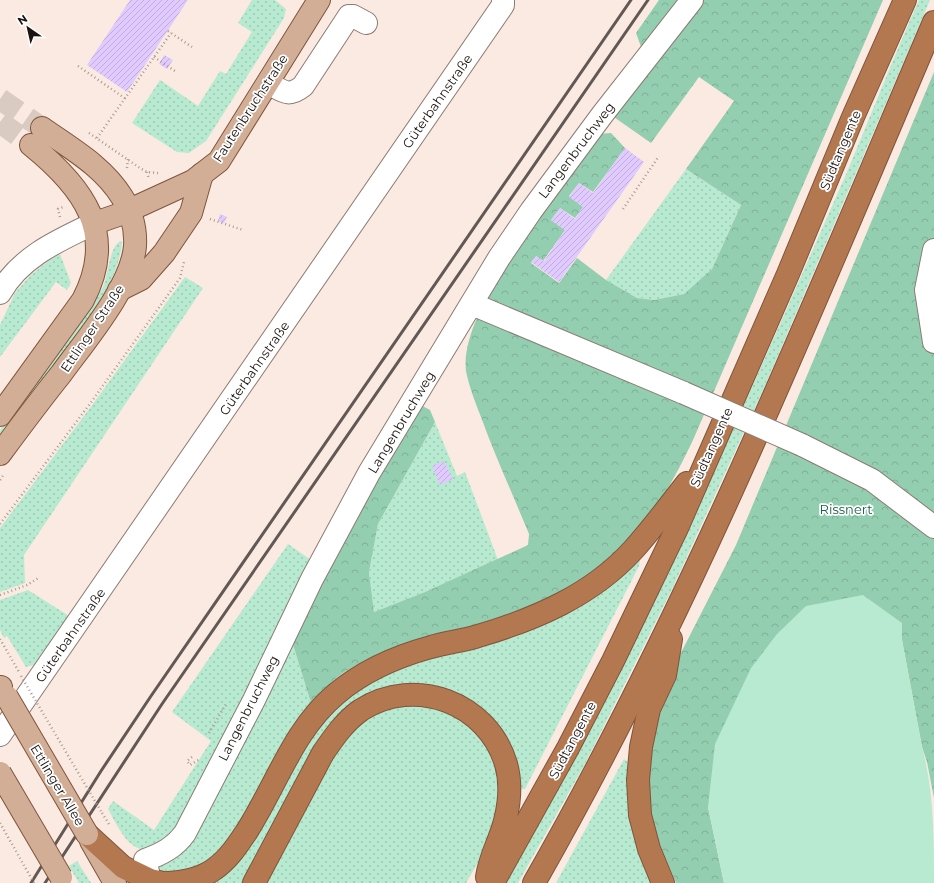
<svg xmlns="http://www.w3.org/2000/svg" width="934" height="883" viewBox="0 0 934 883" font-family="Montserrat,sans-serif">
	<style>
		.green { fill: url(#green-dots) }
		.forest { fill: url(#forest-crowns) }
		.pitch { fill: #b7ead0 }
		.building { fill: url(#building-hatch) }
		.lines { fill: none; stroke-linecap: round; stroke-linejoin: round }
		.major-tunnel { stroke: #d9cac2; stroke-width: 22; stroke-dasharray: 22 11; stroke-linecap: butt }
		.minor-casing { stroke: #8b7c74; stroke-width: 24 }
		.major-casing { stroke: #7e553b; stroke-width: 24 }
		.highway-casing { stroke: #7e553b; stroke-width: 24 }
		.path { stroke: #a89b94; stroke-width: 2.5; stroke-dasharray: 1 3; stroke-linecap: butt }
		.minor { stroke: #fff; stroke-width: 22 }
		.major { stroke: #d2ae97; stroke-width: 22 }
		.highway { stroke: #b47851; stroke-width: 22 }
		.rail { stroke: #625854; stroke-width: 3 }
		.minor-bridge-casing { stroke: #8b7c74; stroke-width: 24; stroke-linecap: butt }
		.major-bridge-casing { stroke: #7e553b; stroke-width: 24; stroke-linecap: butt }
		.path-bridge { stroke: #a89b94; stroke-width: 2.5; stroke-dasharray: 1 3; stroke-linecap: butt }
		.minor-bridge { stroke: #fff; stroke-width: 22 }
		.major-bridge { stroke: #d2ae97; stroke-width: 22 }
		.labels { text-anchor: middle; stroke-width: 3.5; stroke-linejoin: round; paint-order: stroke }
		.street-label { font-size: 13px; fill: #1a1411; stroke: #fff }
		.park-label { font-size: 13px; fill: #185f43; stroke: #fff }
	</style>
	<defs>
		<pattern id="green-dots" width="8" height="8" patternUnits="userSpaceOnUse"><rect width="8" height="8" fill="#b7ead0"/><path d="M2 2h.1M6 6h.1" fill="none" stroke="#9dc8b2" stroke-width="1.8" stroke-linecap="round"/></pattern>
		<pattern id="forest-crowns" width="20" height="18" patternUnits="userSpaceOnUse"><rect width="20" height="18" fill="#93ceb1"/><path d="M2 6a3 3 0 1 1 6 0M12 15a3 3 0 1 1 6 0" fill="none" stroke="#7eb097"/></pattern>
		<pattern id="building-hatch" width="6" height="6" patternUnits="userSpaceOnUse"><rect width="6" height="6" fill="#e0cafe"/><path d="M-1 1l2-2M0 6l6-6M5 7l2-2" fill="none" stroke="#c0add9"/></pattern>
	</defs>
	<rect width="100%" height="100%" fill="#fbeae1"/>
	<g class="green">
		<polygon points="252,0 275,0 286,9 284,18 206,141 189,153 177,152 132,123 160,80 198,106 220,71 226,74 252,32 238,23"/>
		<path d="M 919,0 L 930,0 L 764,388 L 673,587 L 586,762 L 518,883 L 506,883 C 637,654 741,413 847,172 C 871,115 894,56 919,0 Z"/>
		<polygon points="686,169 741,205 712,269 684,294 654,300 637,298 606,280"/>
		<path d="M 120,241 L 122,242 C 119,284 81,328 57,361 C 38,386 19,412 0,437 L 0,430 C 34,385 70,340 101,291 C 109,278 108,249 120,241 Z"/>
		<polygon points="60,254 71,283 67,290 56,282 0,357 0,325 15,293 31,275 51,259"/>
		<polygon points="185,277 203,288 24,555 25,583 0,592 0,528 90,408"/>
		<polygon points="435,422 457,476 465,472 498,560 425,592 374,612 369,572 378,524"/>
		<path d="M 288,544 L 311,560 L 176,835 C 169,839 159,847 151,849 C 128,854 117,824 108,809 L 113,801 L 154,830 L 211,741 L 172,712 Z"/>
		<polygon points="639,559 640,561 639,566 525,789 521,789 517,766 495,724 377,691 244,883 209,883 324,715 364,684"/>
		<polygon points="28,590 69,616 34,665 26,667 7,636 4,638 0,630 0,600"/>
		<polygon points="291,638 311,703 287,736 242,825 219,857 197,870 164,874 159,871 158,866"/>
		<polygon points="401,706 429,706 456,716 481,737 495,760 501,785 493,837 466,883 267,883 331,755 352,729 378,712"/>
		<path d="M 624,759 L 628,762 C 627,805 633,844 651,883 L 556,883 Z"/>
		<polygon points="77,861 91,883 79,883 69,866"/>
	</g>
	<g class="forest">
		<path d="M 659,0 L 883,0 L 693,440 C 681,465 669,489 653,511 C 609,573 540,609 469,629 C 427,641 384,647 346,671 C 333,679 322,692 311,703 L 291,638 L 419,404 L 430,410 L 435,422 L 378,524 L 369,572 L 374,612 L 425,592 L 528,545 L 529,534 C 513,495 495,456 481,417 C 475,402 469,386 466,371 C 458,310 562,183 598,134 L 611,133 L 625,148 L 593,192 L 579,183 L 569,196 L 583,207 L 575,218 L 560,208 L 551,220 L 565,230 L 543,261 L 536,256 L 531,263 L 559,283 L 577,258 L 606,280 L 637,298 L 654,300 L 684,294 L 712,269 L 741,205 L 686,169 L 734,101 L 699,77 L 651,143 L 611,115 L 648,66 L 636,33 Z"/>
		<polygon points="934,72 934,798 927,762 922,747 902,640 902,623 708,807 724,883 676,883 658,840 651,816 649,790 650,751 664,686 736,545"/>
	</g>
	<path class="pitch" d="M 863,595 L 902,623 L 902,640 L 922,747 C 934,791 934,837 934,883 L 724,883 L 708,807 L 715,744 L 751,668 L 777,634 L 806,606 Z"/>
	<g class="building">
		<polygon points="130,0 188,0 127,92 87,65"/>
		<polygon points="164,55 173,60 167,69 159,64"/>
		<polygon points="625,148 644,162 559,282 531,262 536,256 544,261 565,230 551,220 560,208 575,219 583,207 569,197 579,183 593,193"/>
		<polygon points="220,214 227,217 224,223 218,221"/>
		<polygon points="444,461 453,479 440,485 432,466"/>
	</g>
	<g class="lines">
		<g class="major-tunnel">
			<polyline points="0,99 42,128"/>
			<polyline points="0,122 31,145"/>
		</g>
		<defs>
			<g id="minor">
				<path d="M 268,83 C 283,91 288,98 303,86 L 349,16 L 353,16 L 366,23"/>
				<polyline points="934,250 926,290 934,342"/>
				<path d="M 0,293 C 20,257 59,240 95,223"/>
				<polyline points="472,304 684,393"/>
				<polyline points="802,445 872,480 934,527"/>
				<polyline points="0,735 503,5 503,0"/>
				<path d="M 150,880 L 145,860 C 162,854 175,847 185,833 L 254,700 L 312,579 L 369,473 L 499,258 L 531,211 L 602,115 L 692,0"/>
			</g>
			<g id="major">
				<polyline points="95,223 121,214 193,181 219,161 319,0"/>
				<polyline points="119,290 141,279 164,253 191,213 202,174"/>
				<path d="M 0,415 L 83,300 C 118,233 83,187 31,145"/>
				<path d="M 0,454 C 20,427 40,400 61,374 C 85,341 132,286 135,246 C 136,229 131,211 122,197 C 103,166 70,148 42,128"/>
				<polyline points="0,687 1,687"/>
				<polyline points="91,841 115,883"/>
			</g>
			<g id="highway">
				<polyline points="87,834 123,867 150,880 163,883"/>
				<path d="M 168,883 C 183,882 200,879 213,870 C 228,860 237,846 247,831 C 277,784 293,730 336,694 C 363,671 398,656 431,647 C 447,642 463,641 478,636 C 536,619 592,595 633,550 C 652,529 669,506 687,483"/>
				<path d="M 254,883 L 323,753 C 334,737 345,721 361,710 C 415,675 488,703 506,764 C 513,788 508,817 499,839 C 494,852 489,863 487,877"/>
				<polyline points="493,883 568,748 613,661 677,528 788,274 853,117 905,0"/>
				<path d="M 534,883 C 691,608 810,313 934,22"/>
				<polyline points="663,883 649,849 640,815 638,780 641,747 649,709 665,675 671,639"/>
			</g>
		</defs>
		<use href="#minor" class="minor-casing"/>
		<use href="#major" class="major-casing"/>
		<use href="#highway" class="highway-casing"/>
		<g class="path">
			<polyline points="168,31 192,47"/>
			<polyline points="154,57 175,71"/>
			<polyline points="78,66 126,99"/>
			<polyline points="89,133 140,168 147,172 158,173"/>
			<polyline points="97,138 171,33"/>
			<polyline points="127,168 128,159"/>
			<polyline points="147,172 149,179"/>
			<polyline points="623,209 659,156"/>
			<polyline points="60,217 58,209 63,207"/>
			<polyline points="210,219 243,230"/>
			<polyline points="0,480 4,474"/>
			<polyline points="0,524 92,401 180,278 184,262"/>
			<polyline points="0,595 27,585 40,577"/>
			<polyline points="0,639 19,672"/>
			<polyline points="209,733 226,704"/>
			<polyline points="192,757 187,761 190,765 200,759"/>
			<polyline points="102,813 109,824"/>
		</g>
		<use href="#minor" class="minor"/>
		<use href="#major" class="major"/>
		<use href="#highway" class="highway"/>
		<g class="rail">
			<polyline points="31,883 101,771 151,696 631,0"/>
			<polyline points="45,883 162,704 648,0"/>
		</g>
		<defs>
			<polyline id="minor-bridge" points="684,393 802,445"/>
			<g id="major-bridge">
				<polyline points="7,697 87,834"/>
				<polyline points="0,773 61,877"/>
			</g>
		</defs>
		<use href="#minor-bridge" class="minor-bridge-casing"/>
		<use href="#major-bridge" class="major-bridge-casing"/>
		<g class="path-bridge">
			<polyline points="21,676 102,813"/>
			<polyline points="0,823 34,883"/>
		</g>
		<use href="#minor-bridge" class="minor-bridge"/>
		<use href="#major-bridge" class="major-bridge"/>
	</g>
	<g class="labels">
		<g class="street-label">
			<text transform="translate(437 101) rotate(-55)" y="5">Güterbahnstraße</text>
			<text transform="translate(250 108) rotate(-57)" y="5">Fautenbruchstraße</text>
			<text transform="translate(576 150) rotate(-53)" y="5">Langenbruchweg</text>
			<text transform="translate(840 150) rotate(-67)" y="5">Südtangente</text>
			<text transform="translate(92 328) rotate(-56)" y="5">Ettlinger Straße</text>
			<text transform="translate(254 368) rotate(-55)" y="5">Güterbahnstraße</text>
			<text transform="translate(401 422) rotate(-59)" y="5">Langenbruchweg</text>
			<text transform="translate(711 447) rotate(-66)" y="5">Südtangente</text>
			<text transform="translate(70 635) rotate(-55)" y="5">Güterbahnstraße</text>
			<text transform="translate(248 708) rotate(-63)" y="5">Langenbruchweg</text>
			<text transform="translate(572 740) rotate(-62)" y="5">Südtangente</text>
			<text transform="translate(58 785) rotate(59)" y="5">Ettlinger Allee</text>
		</g>
		<g class="park-label">
			<text x="846" y="514">Rissnert</text>
		</g>
	</g>
	<g transform="translate(28 28) rotate(326)" stroke="#ffffff" stroke-width="3" paint-order="stroke">
	<path d="M0-3L7 15L0 10L-7 15Z" fill="#1a1411"/>
	<text y="-6" font-size="11" font-weight="bold" text-anchor="middle" fill="#1a1411">N</text>
	</g>
</svg>
